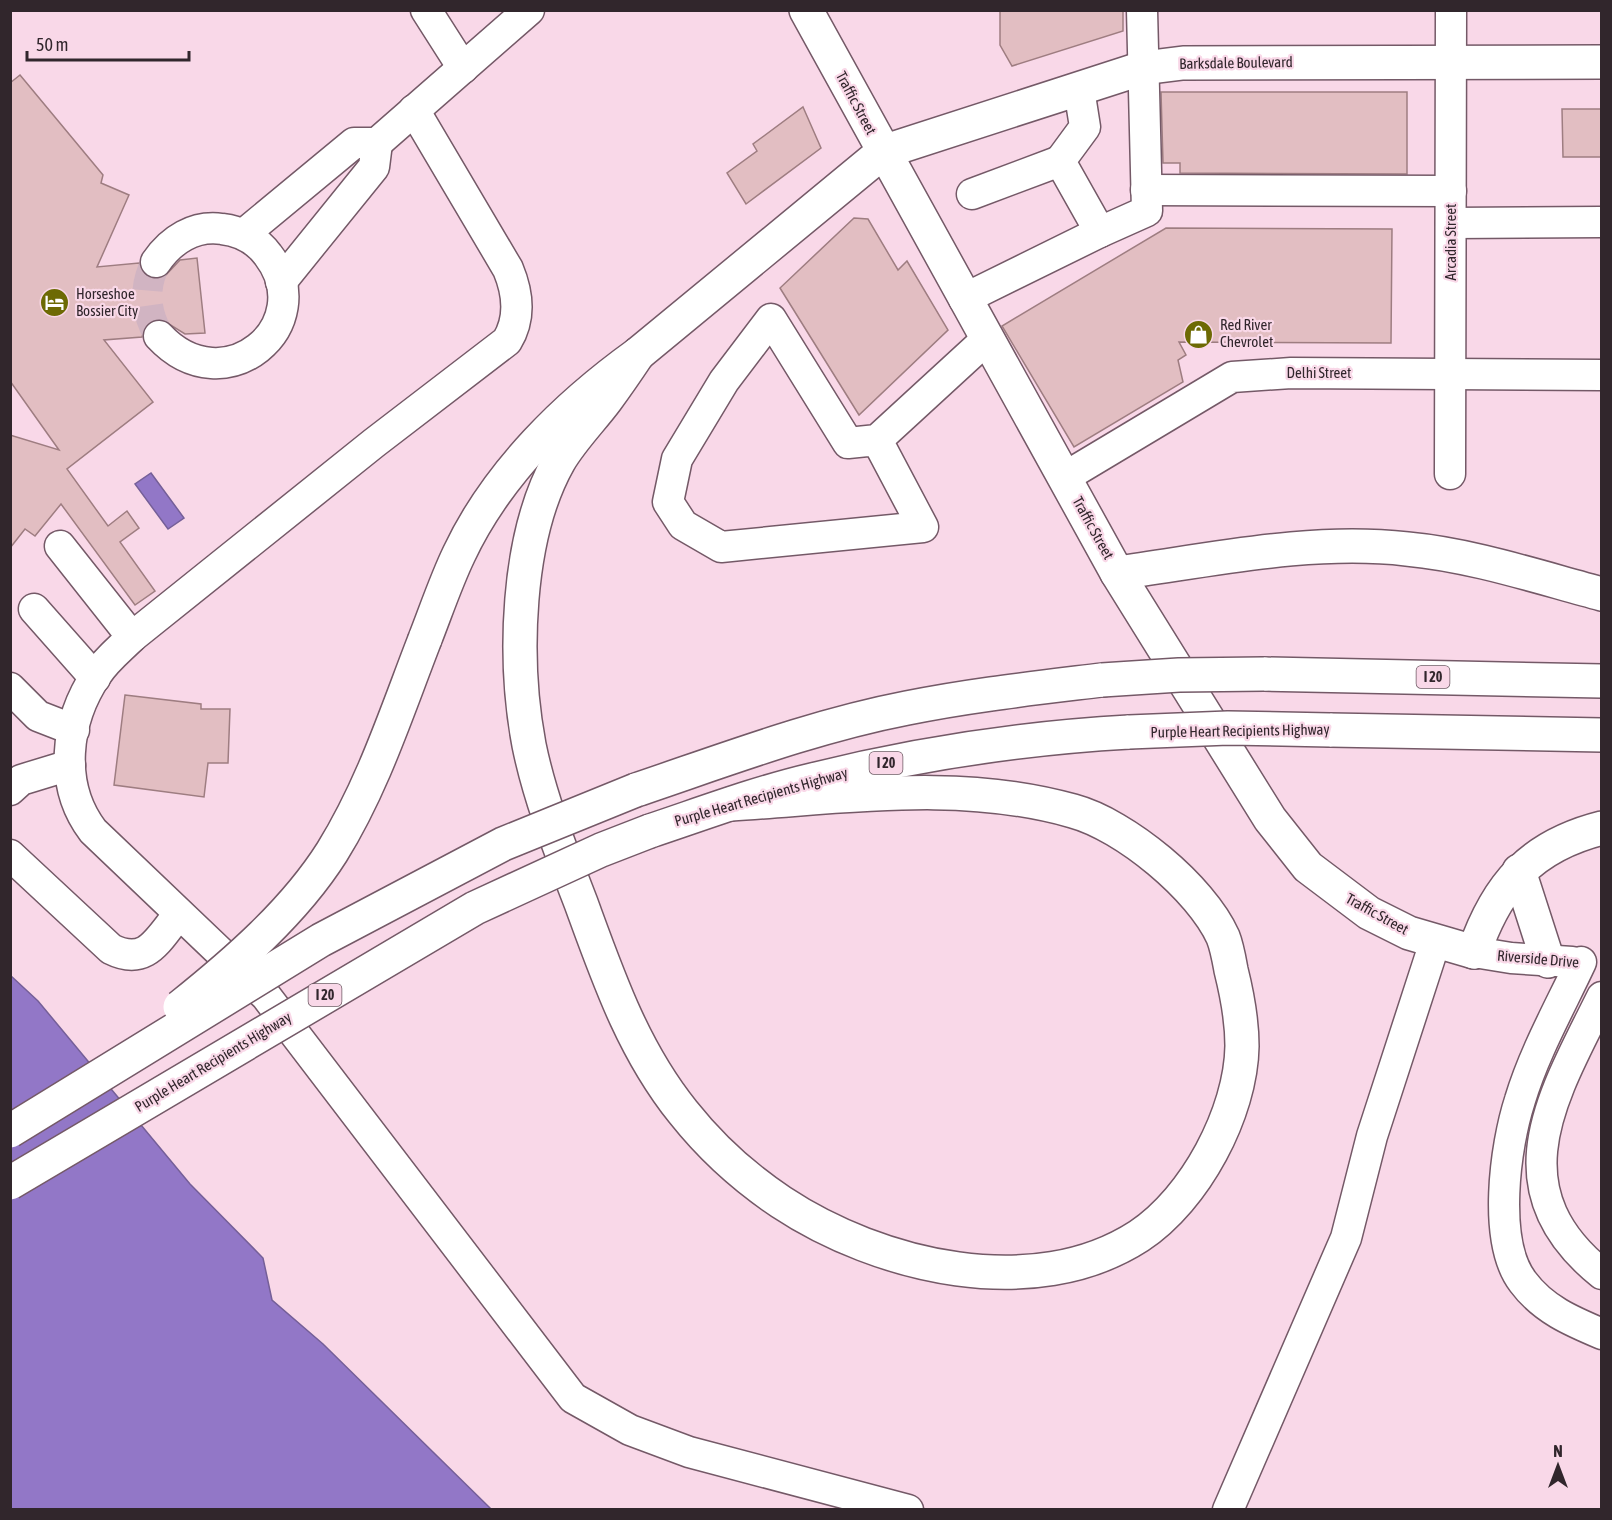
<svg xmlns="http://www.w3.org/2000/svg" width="1612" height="1520" viewBox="0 0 1612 1520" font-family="'Asap Condensed',sans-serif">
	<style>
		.water { fill: #9277c7; stroke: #755f98; stroke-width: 1.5 }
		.building { fill: #e2bec2; stroke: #9e7d81; stroke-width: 1.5 }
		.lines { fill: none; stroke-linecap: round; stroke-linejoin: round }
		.minor-tunnel { stroke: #d1b4c2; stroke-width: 30; stroke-dasharray: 30 15; stroke-linecap: butt }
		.minor-casing { stroke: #745967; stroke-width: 33 }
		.major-casing { stroke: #745967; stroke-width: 36 }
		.highway-casing { stroke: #745967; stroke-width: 36 }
		.minor { stroke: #fff; stroke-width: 30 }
		.major { stroke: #fff; stroke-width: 33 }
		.highway { stroke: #fff; stroke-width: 33 }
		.highway-bridge-casing { stroke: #745967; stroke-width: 36; stroke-linecap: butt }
		.highway-bridge { stroke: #fff; stroke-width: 33 }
		.labels { text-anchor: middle; stroke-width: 4.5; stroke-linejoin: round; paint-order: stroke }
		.shield { fill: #f9d8e8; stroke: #6d5b64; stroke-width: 1.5 }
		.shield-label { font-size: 14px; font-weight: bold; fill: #31262c }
		.street-label { font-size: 15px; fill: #31262c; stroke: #f9d8e8 }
		.poi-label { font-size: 15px; fill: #31262c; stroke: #f9d8e8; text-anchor: start }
	</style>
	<rect width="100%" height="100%" fill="#f9d8e8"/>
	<g class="water">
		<polygon points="151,473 184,518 168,529 135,484"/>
		<polygon points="10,975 38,1001 190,1184 263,1258 272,1300 323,1344 491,1509 11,1509"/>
	</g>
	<g class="building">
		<polygon points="1000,10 1123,10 1123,31 1012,66 1000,45"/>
		<polygon points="20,75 103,175 101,183 129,195 97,267 139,263 145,275 154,279 163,278 180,260 197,258 205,333 185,334 161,319 146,325 142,337 104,340 153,402 67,469 108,526 127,511 139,528 120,542 155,591 135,605 61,504 35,536 25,529 10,548 10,435 59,450 10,381 10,83"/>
		<polygon points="1161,92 1407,92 1407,174 1180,173 1180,163 1163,163"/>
		<polygon points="803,107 821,148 746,204 727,173 757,151 753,144"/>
		<polygon points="1562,109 1602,109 1602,157 1563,157"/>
		<polygon points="854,218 868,219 898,270 907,261 948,330 859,415 780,288"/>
		<polygon points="1166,228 1392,229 1391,343 1179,342 1186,355 1178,360 1183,382 1074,447 1002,326"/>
		<polygon points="125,695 201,704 201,709 230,709 228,763 208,763 204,797 114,785"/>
	</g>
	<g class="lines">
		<path class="minor-tunnel" d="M 156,262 C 143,288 145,311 159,336"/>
		<defs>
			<g id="minor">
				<polyline points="426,10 463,68"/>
				<path d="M 414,110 L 508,269 C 518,293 521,318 507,341 L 374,443 L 132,637 C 120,649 106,660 97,674 C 65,721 58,785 93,831 L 266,996 L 573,1398 L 630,1430 L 689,1452 L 908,1510"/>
				<polyline points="1146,190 1451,191"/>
				<polyline points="972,194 1060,161"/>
				<polyline points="1451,223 1602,222"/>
				<polyline points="1100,232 1147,211 1142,10"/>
				<polyline points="244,234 354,143 377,143 529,10"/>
				<path d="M 156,262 C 171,240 194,225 222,229 C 240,231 257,240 268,255 C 321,324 225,407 159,336"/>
				<polyline points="281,282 374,167 377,143"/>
				<polyline points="964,299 1100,232 1060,161 1085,127 1079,89"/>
				<polyline points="877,440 848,443 771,319 724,381 677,459 668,502 683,525 721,547 923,527 877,440 987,339"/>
				<polyline points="1450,474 1451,10"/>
				<polyline points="1065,477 1232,377 1291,373 1602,375"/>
				<polyline points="60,546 132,637"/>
				<polyline points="34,609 95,678"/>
				<polyline points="10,688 38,716 74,730"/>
				<polyline points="10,790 21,780 70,765"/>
				<path d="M 10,855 L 111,949 C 147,967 158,939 179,914"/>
				<polyline points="1474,952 1511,958 1572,962"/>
				<path d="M 1581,962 C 1560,1007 1534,1053 1520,1100 C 1505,1146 1492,1242 1523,1282 C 1543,1309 1571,1321 1602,1334"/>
				<path d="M 1602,997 C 1554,1094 1494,1188 1602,1274"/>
				<polyline points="1228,1510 1346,1238 1372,1136 1435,942"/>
			</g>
			<g id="major">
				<polyline points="806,10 1117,573 1270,819 1308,867 1369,913 1409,933 1474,952"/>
				<polyline points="883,152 1143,68 1183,63 1602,62"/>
			</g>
			<g id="highway">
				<path d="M 638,354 C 628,369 617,385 606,400 C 591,420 572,439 559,461 C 516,537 513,660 529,745 C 540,799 561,851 581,903 C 608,977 633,1050 683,1112 C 710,1146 745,1178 781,1202 C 879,1267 1034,1304 1139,1236 C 1195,1199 1241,1113 1242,1046 C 1242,1021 1237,994 1231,970 C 1229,959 1227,947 1223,937 C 1201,888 1125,825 1073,811 C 960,779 846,797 731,804"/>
				<path d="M 1117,573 C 1212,560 1311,538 1407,549 C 1472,555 1538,577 1602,594"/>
				<path d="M 425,639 C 436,611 446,581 459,554 C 497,473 567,405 638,354 L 883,152"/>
				<polyline points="1264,674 1602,681"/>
				<polyline points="1330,730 1602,735"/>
				<path d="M 636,790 C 725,760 814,726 907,708 C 971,695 1036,688 1102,680"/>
				<path d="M 650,831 C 704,813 757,793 812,780 C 916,754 1022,738 1129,732"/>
				<polyline points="1519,871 1548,961"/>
				<path d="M 1474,952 C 1497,885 1531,846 1602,828"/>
			</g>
		</defs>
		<use href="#minor" class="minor-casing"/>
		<use href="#major" class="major-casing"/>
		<use href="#highway" class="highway-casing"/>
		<use href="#minor" class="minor"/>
		<use href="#major" class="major"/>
		<use href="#highway" class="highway"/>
		<defs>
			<g id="highway-bridge">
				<polyline points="1102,680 1179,675 1264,674"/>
				<polyline points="1129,732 1228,728 1330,730"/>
				<path d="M 180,1007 C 235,963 294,912 332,852 C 373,786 397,711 425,639"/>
				<polyline points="10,1131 321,940 503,844 636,790"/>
				<polyline points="10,1183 475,908 601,850 650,831"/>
			</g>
		</defs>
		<use href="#highway-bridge" class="highway-bridge-casing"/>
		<use href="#highway-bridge" class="highway-bridge"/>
	</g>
	<defs>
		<symbol id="hotel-disc" viewBox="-11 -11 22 22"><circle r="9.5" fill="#6d6a04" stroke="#f9d8e8"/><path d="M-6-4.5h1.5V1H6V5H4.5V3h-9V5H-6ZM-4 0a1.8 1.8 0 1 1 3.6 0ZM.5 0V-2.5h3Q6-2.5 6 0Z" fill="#fff"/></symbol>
		<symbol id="shop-disc" viewBox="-11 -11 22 22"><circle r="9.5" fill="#6d6a04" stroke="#f9d8e8"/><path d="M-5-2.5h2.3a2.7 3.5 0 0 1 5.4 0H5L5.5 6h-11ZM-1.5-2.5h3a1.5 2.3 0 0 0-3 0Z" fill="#fff"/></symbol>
	</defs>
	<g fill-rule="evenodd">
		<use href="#hotel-disc" x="38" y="286" width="33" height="33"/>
		<use href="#shop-disc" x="1182" y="318" width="33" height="33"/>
	</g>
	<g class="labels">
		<g class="shield">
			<rect x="1416.5" y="666" width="33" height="22" rx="4.5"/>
			<rect x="869.5" y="752" width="33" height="22" rx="4.5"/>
			<rect x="308.5" y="984" width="33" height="22" rx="4.5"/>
		</g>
		<g class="shield-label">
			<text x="1433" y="682">I 20</text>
			<text x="886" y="768">I 20</text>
			<text x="325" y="1000">I 20</text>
		</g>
		<g class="street-label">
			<text transform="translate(1236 63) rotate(-1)" y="5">Barksdale Boulevard</text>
			<text transform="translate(856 103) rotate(62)" y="5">Traffic Street</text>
			<text transform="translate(1451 242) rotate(-90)" y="5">Arcadia Street</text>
			<text x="1319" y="378">Delhi Street</text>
			<text transform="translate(1093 528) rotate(61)" y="5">Traffic Street</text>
			<text transform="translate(1240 731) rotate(-1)" y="5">Purple Heart Recipients Highway</text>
			<text transform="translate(761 797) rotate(-16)" y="5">Purple Heart Recipients Highway</text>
			<text transform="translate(1377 914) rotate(29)" y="5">Traffic Street</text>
			<text transform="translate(1538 959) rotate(5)" y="5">Riverside Drive</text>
			<text transform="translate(213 1062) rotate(-31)" y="5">Purple Heart Recipients Highway</text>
		</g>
		<g class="poi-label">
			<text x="76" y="299">Horseshoe<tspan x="76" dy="17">Bossier City</tspan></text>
			<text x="1220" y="330">Red River<tspan x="1220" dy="17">Chevrolet</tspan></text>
		</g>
	</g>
	<rect width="1612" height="1520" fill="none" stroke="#31262c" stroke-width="24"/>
	<g transform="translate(1558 1466)" stroke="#f9d8e8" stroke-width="4.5" paint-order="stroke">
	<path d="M0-4.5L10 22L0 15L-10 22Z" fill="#31262c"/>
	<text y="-9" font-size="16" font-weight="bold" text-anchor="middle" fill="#31262c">N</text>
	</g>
	<path d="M27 51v9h162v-9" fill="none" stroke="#31262c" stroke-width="3"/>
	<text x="36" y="51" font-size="18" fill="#31262c" stroke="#f9d8e8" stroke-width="4.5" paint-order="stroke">50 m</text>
</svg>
